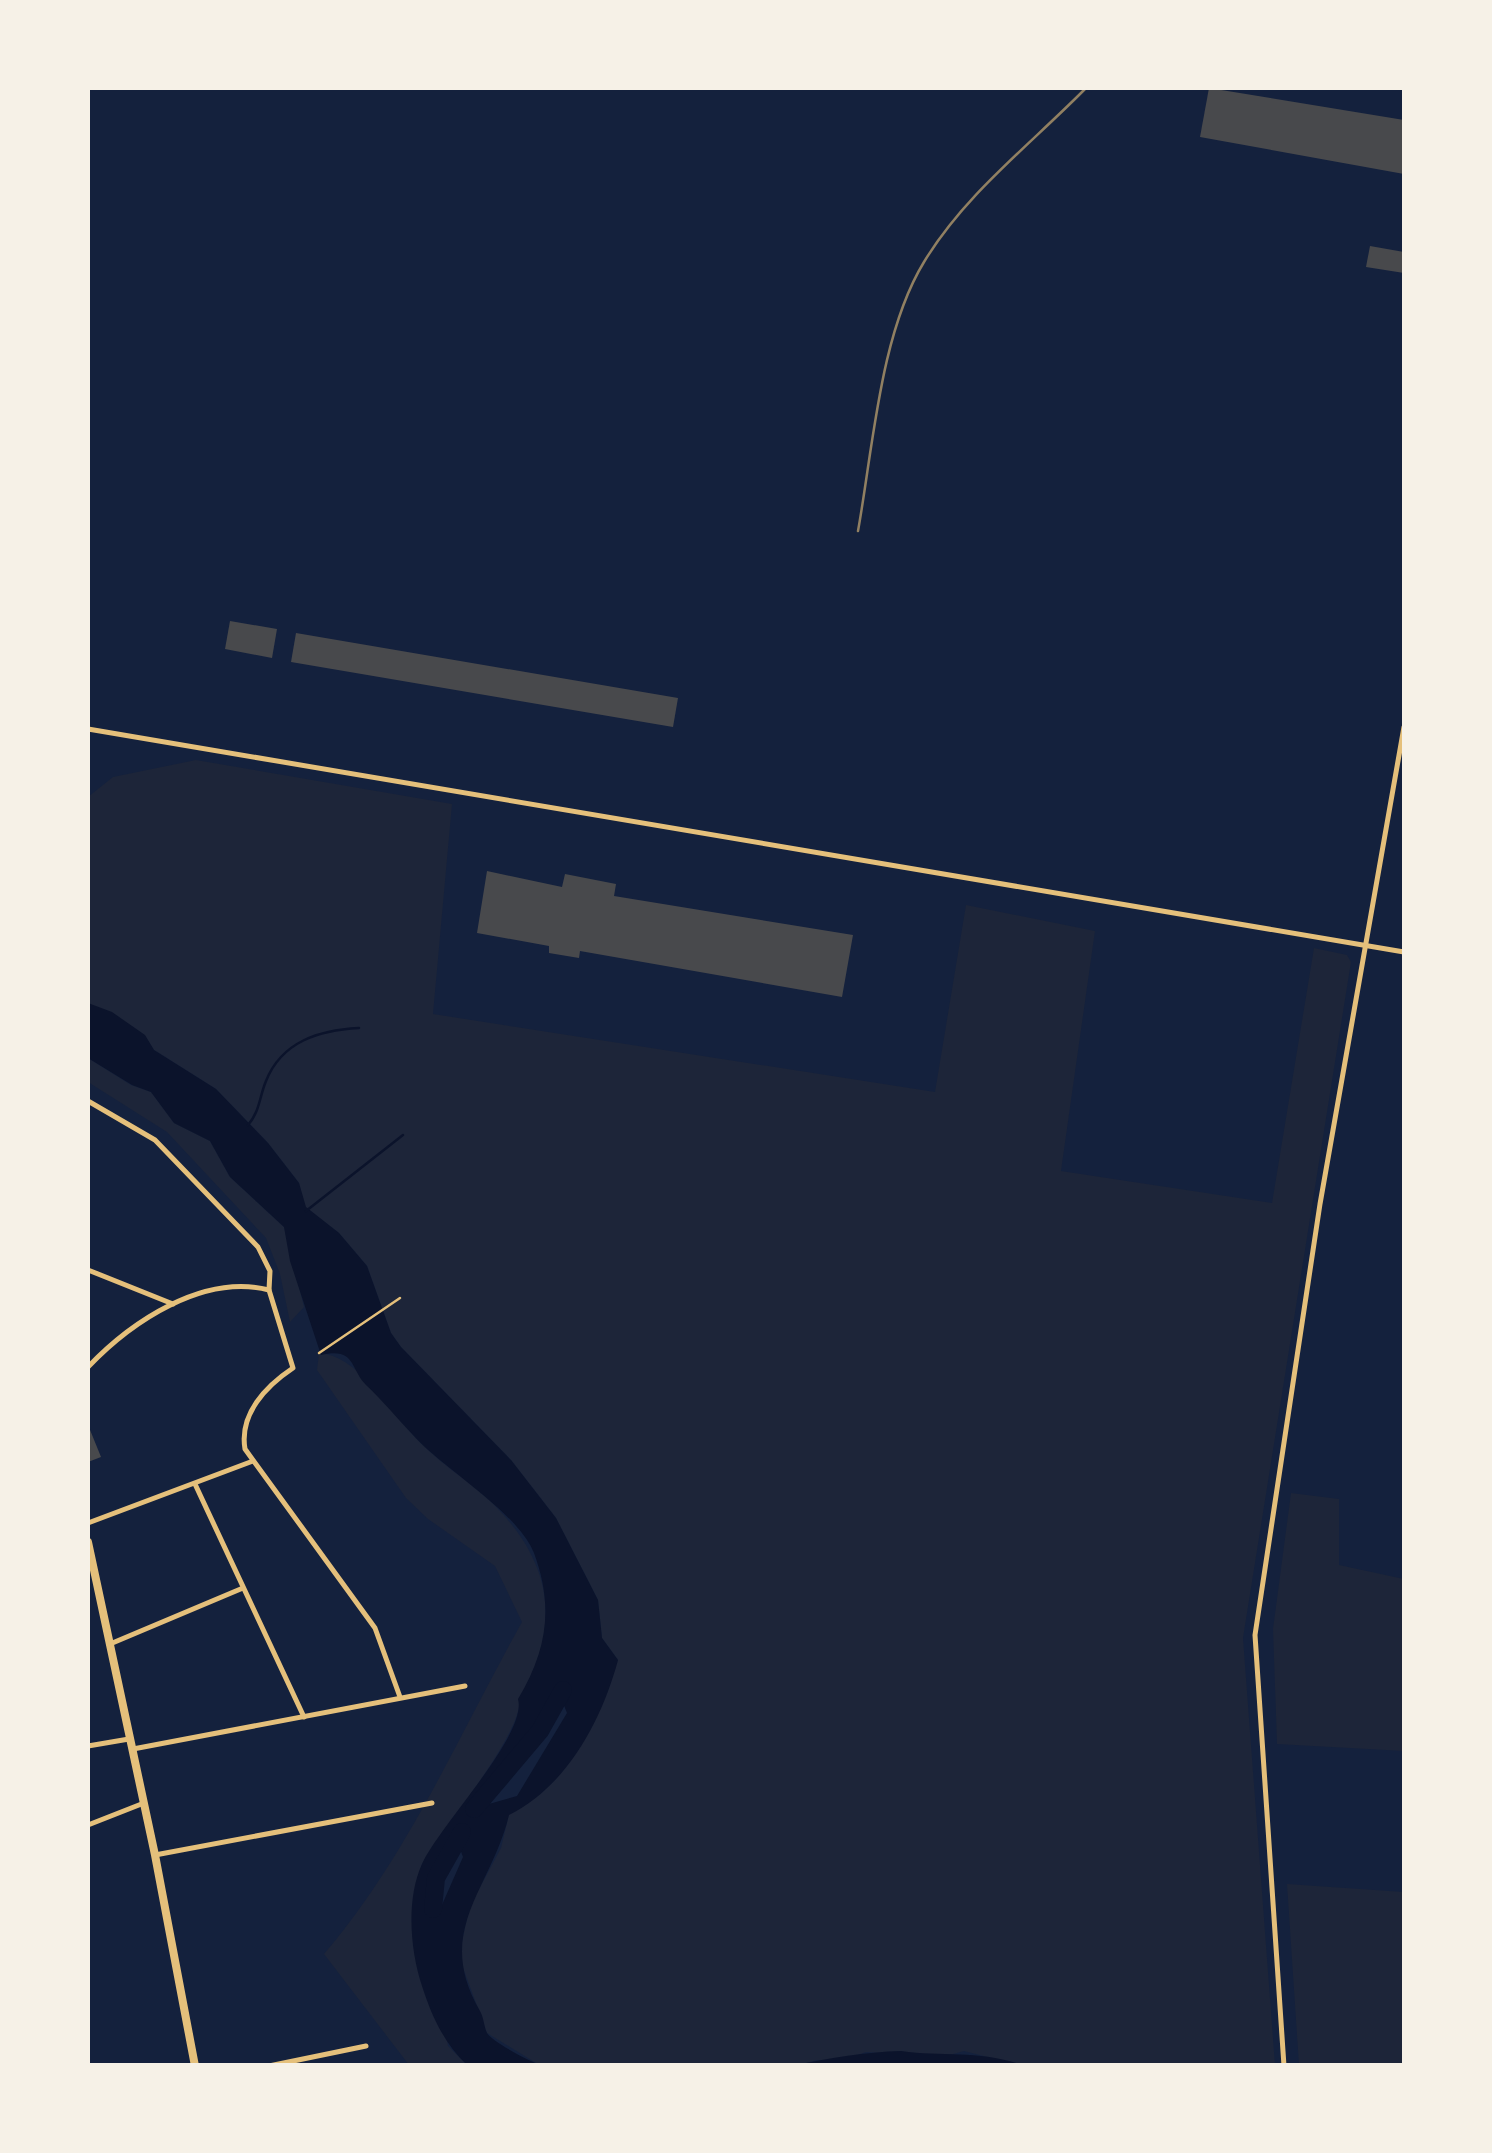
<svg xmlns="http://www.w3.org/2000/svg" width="1492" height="2153" viewBox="0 0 1492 2153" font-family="'DejaVu Sans',sans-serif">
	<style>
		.green { fill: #1d2539 }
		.water { fill: #0b132b; fill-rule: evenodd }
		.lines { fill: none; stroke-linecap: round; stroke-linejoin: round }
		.stream { stroke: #0b132b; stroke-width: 2.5 }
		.river { stroke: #0b132b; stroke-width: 18 }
		.building { fill: #48494c }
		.path { stroke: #e5c07b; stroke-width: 2.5 }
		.minor { stroke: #e5c07b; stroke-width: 5 }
		.primary { stroke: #e5c07b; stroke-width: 8 }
		.rail { stroke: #918062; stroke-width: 2.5 }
	</style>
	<rect width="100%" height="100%" fill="#14213d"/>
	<g class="green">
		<path d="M 196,760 L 452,804 L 433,1014 L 935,1092 L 966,905 L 1095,931 L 1061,1171 L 1272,1203 L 1314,948 L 1347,955 L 1351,962 L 1243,1638 L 1275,2065 L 1023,2066 L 964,2051 L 943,2057 L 866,2052 L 842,2061 L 817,2060 L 796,2066 L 541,2066 L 487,2033 L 459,1957 L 469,1908 L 501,1848 L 509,1814 C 570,1785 597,1721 618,1660 L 602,1638 L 598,1600 L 556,1518 L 511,1460 L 401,1347 L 391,1333 L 367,1266 L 339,1233 L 305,1207 L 299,1183 L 268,1143 L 216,1089 L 154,1050 L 144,1035 L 88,1003 L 88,797 L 113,777 Z"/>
		<polygon points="88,1058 131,1085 151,1092 174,1123 210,1141 230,1177 284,1227 304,1307 290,1322 280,1274 266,1238 167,1132 88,1082"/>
		<path d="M 319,1353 C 357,1355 387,1407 413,1435 C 435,1460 465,1478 489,1500 C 552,1560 563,1624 519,1699 C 526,1729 439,1834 421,1866 L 448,2046 L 467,2065 L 409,2065 L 324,1954 C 408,1856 459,1734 522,1622 L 495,1566 L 428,1519 L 406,1498 L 317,1370 Z"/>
		<polygon points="1291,1493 1339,1499 1339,1565 1404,1579 1404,1751 1277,1744 1273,1629"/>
		<polygon points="1287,1884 1404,1892 1404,2065 1299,2065"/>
	</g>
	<g class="water">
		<path d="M 88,1003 L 112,1012 L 145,1035 L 154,1050 L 216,1089 L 268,1143 L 299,1183 L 306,1207 L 339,1233 L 367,1266 L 391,1333 L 401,1347 L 511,1460 L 556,1518 L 598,1600 L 602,1638 L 618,1660 C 602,1720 567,1786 509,1815 C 491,1890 433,1930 480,2011 C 484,2018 484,2027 487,2033 C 492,2042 531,2062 541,2065 L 467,2065 C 444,2043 432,2017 422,1986 C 410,1950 406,1899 422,1864 C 439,1826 528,1734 518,1699 C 547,1651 554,1607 534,1553 C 518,1512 442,1468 413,1435 C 397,1418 382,1400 366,1385 C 350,1369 356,1347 321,1355 L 290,1261 L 284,1227 L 230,1177 L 210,1141 L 174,1123 L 151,1092 L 132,1085 L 88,1058 ZM 563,1703 L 567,1713 L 517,1796 L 489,1804 L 488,1791 L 531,1748 L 540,1717 ZM 458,1843 L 463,1857 L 438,1914 L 435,1873 Z"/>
		<path d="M 901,2051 C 944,2057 979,2050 1023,2065 L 796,2065 C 830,2058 865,2052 901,2051 Z"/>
	</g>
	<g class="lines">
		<g class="stream">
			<path d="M 248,1125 C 260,1111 259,1098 266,1081 C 282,1041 320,1030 359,1028"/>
			<polyline points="306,1211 403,1135"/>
		</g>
		<g class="river">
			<polyline points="474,1809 540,1731 563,1690"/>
			<polyline points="433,1909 436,1878 462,1832"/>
		</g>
	</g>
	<g class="building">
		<polygon points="1209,88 1404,120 1404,174 1200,137"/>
		<polygon points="1370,246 1404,252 1404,273 1366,267"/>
		<polygon points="230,621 277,629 272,658 225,649"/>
		<polygon points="296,633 678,698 673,727 291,662"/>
		<polygon points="487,871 562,887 565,874 616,884 614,896 853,935 842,997 580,951 579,958 549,953 549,946 477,933"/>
		<polygon points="88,1425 101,1457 88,1462"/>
	</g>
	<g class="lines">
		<polyline class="path" points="319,1353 400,1298"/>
		<g class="minor">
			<polyline points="88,729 1404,952"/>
			<polyline points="88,1101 155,1140 258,1247 270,1271 269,1290"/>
			<polyline points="88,1270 173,1304"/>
			<path d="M 88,1367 C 131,1322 203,1273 269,1290 L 293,1368 C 266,1386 239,1414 245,1449 L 375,1628 L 400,1697"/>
			<polyline points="195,1484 304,1717"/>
			<polyline points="88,1523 253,1461"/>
			<polyline points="110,1644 243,1588"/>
			<polyline points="88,1746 129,1739"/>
			<polyline points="133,1749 465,1686"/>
			<polyline points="88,1825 144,1803"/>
			<polyline points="155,1855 432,1803"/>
			<polyline points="269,2066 366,2046"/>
			<polyline points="1284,2066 1255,1635 1320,1204 1404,727"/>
		</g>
		<polyline class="primary" points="88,1542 155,1855 195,2066"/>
		<path class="rail" d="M 858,531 C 873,448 880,334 924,262 C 965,194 1031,144 1086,88"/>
	</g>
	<rect width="1492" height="2153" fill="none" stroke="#f6f1e7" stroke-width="180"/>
</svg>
